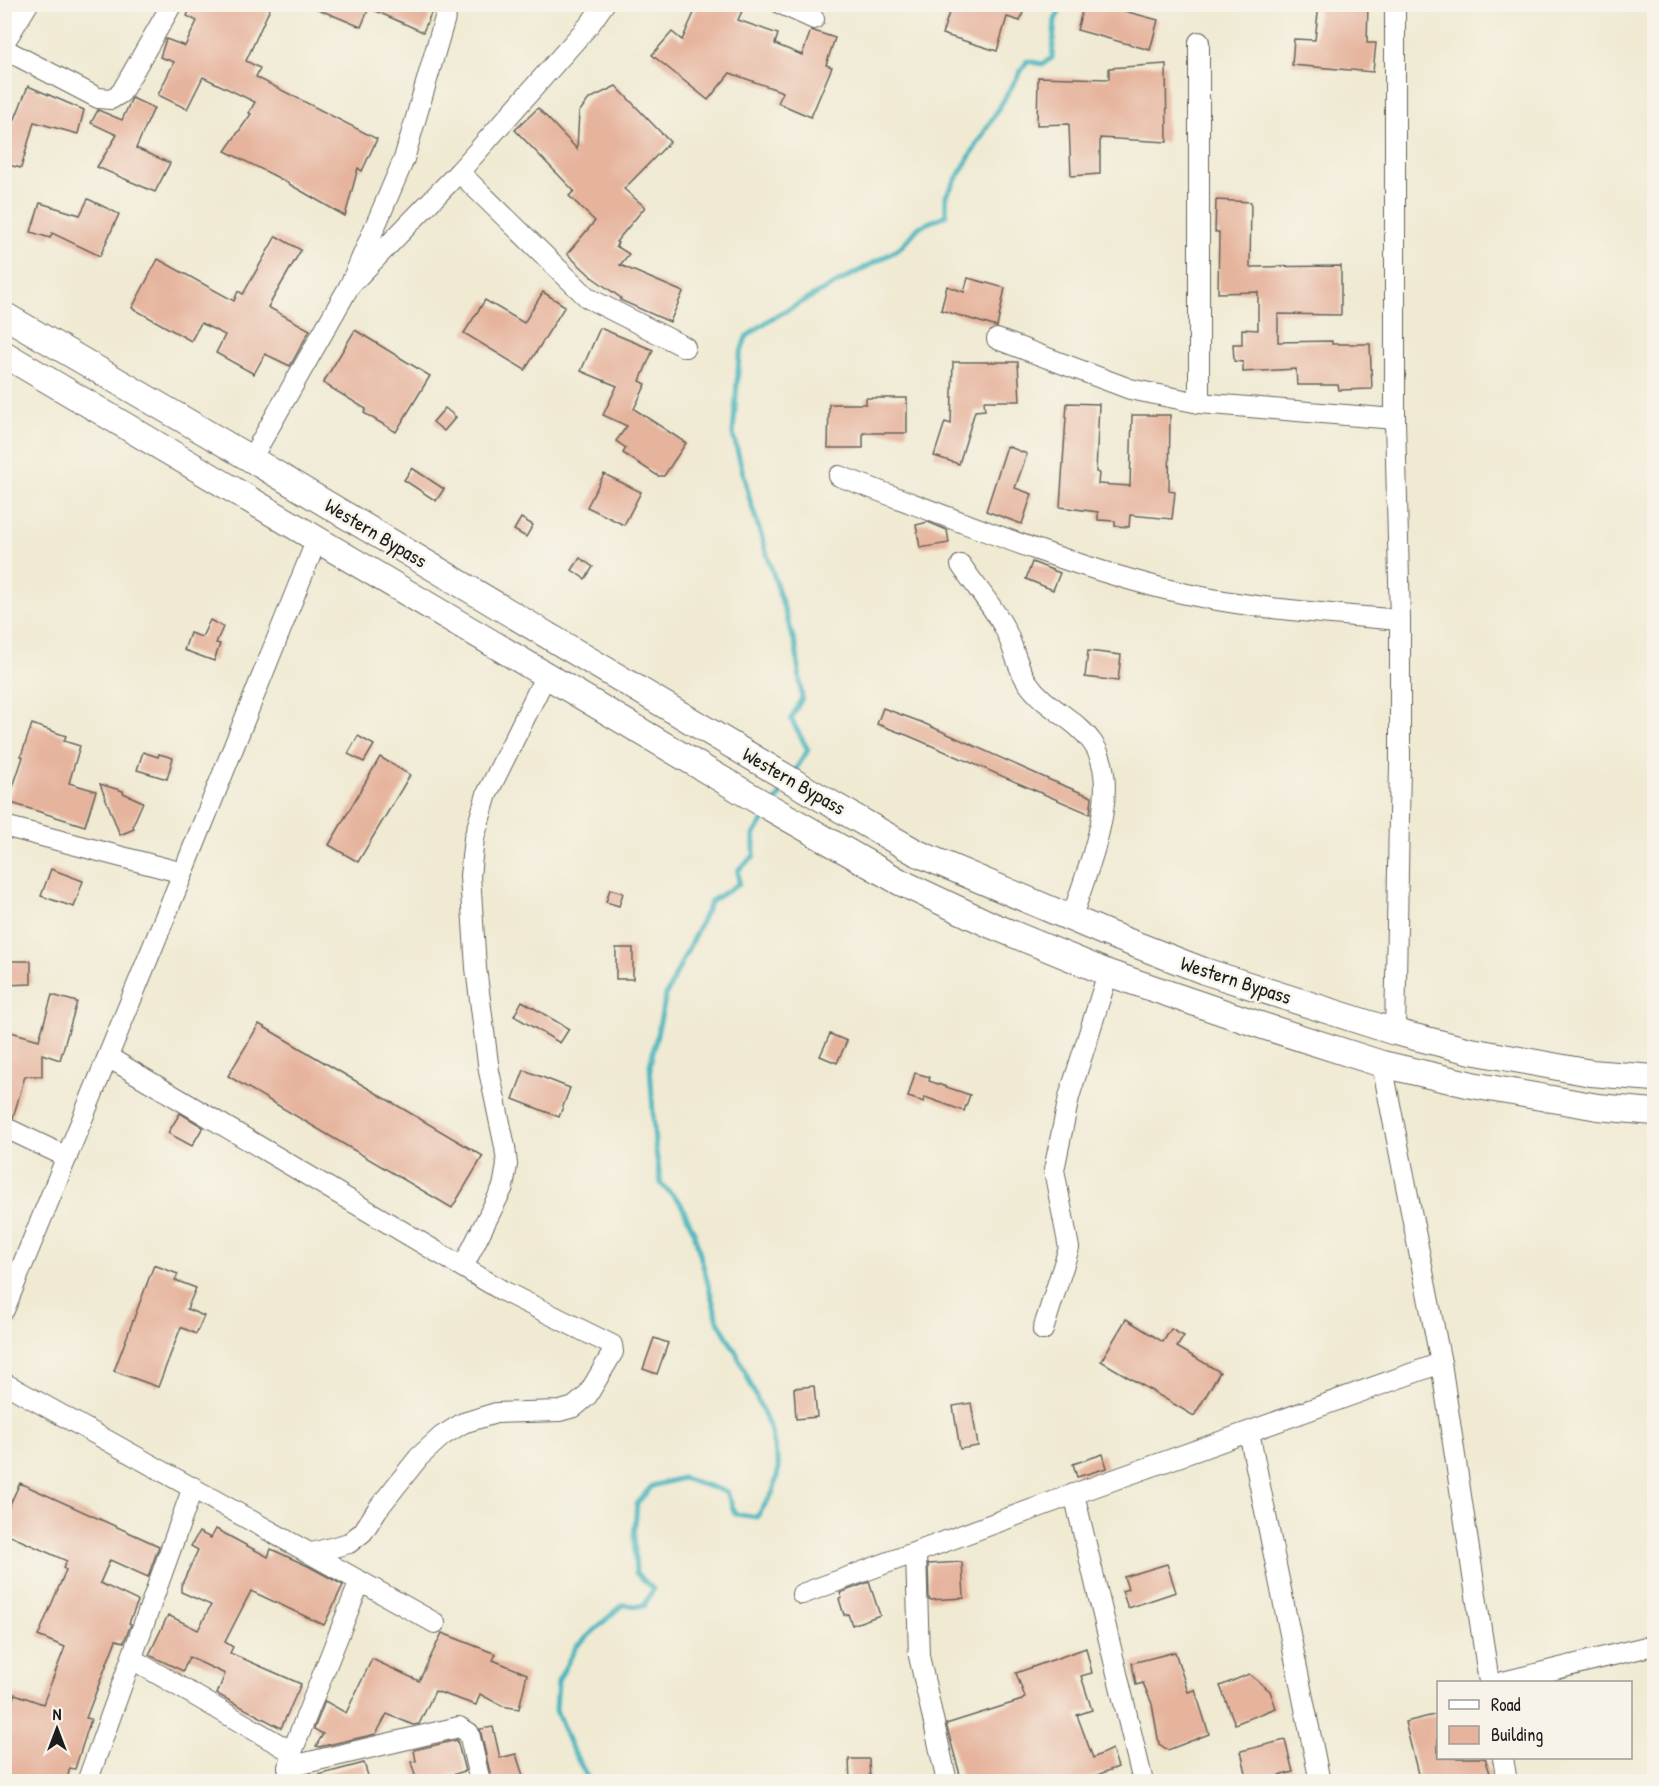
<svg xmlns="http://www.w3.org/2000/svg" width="1659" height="1786" viewBox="0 0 1659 1786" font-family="'Patrick Hand',sans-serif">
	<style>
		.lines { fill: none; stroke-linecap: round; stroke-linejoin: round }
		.stream { stroke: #46b5bd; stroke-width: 5 }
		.building { fill: #e6b49d }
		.minor-casing { stroke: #66645c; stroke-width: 22 }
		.major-casing { stroke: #66645c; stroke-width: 28 }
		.minor { stroke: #fff; stroke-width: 20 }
		.major { stroke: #fff; stroke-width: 26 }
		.labels { text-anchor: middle; stroke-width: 5; stroke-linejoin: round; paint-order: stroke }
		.street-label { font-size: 20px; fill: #1c1c1c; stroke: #f7f3e8 }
	</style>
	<rect width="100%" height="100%" fill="#f7f3e8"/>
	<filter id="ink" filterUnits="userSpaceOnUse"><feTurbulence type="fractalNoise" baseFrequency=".0167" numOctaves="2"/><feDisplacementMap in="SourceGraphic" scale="12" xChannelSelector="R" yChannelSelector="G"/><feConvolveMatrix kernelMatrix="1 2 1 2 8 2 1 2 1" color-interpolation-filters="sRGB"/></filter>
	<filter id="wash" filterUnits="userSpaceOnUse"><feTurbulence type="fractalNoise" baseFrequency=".008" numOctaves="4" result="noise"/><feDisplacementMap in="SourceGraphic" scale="24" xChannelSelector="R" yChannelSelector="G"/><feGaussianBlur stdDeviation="1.35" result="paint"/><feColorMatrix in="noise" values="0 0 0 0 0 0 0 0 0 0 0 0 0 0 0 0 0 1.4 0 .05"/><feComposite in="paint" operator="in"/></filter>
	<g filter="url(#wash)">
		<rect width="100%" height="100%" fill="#f0ead3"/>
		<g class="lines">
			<g class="stream">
				<polyline points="792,775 808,750 791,719 802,698 796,647 750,500 733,434 739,358 746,337 769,320 899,249 919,227 946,215 946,196 1027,61 1042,64 1052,58 1055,20 1063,4"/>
				<polyline points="775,803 786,785"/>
				<polyline points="590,1782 570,1745 556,1710 558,1681 576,1647 622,1605 644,1606 653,1589 636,1573 634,1536 637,1503 652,1486 682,1478 727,1492 735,1514 757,1517 773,1492 779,1468 770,1428 737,1354 718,1321 694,1232 680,1202 661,1184 655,1145 650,1065 666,995 711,901 739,884 738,870 754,856 754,835 768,813"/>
			</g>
		</g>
		<g id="blocks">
			<g class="building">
				<polygon points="192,4 272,4 246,61 260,68 256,77 377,139 362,171 358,168 345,216 275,176 225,151 251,114 249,113 255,102 203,77 187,109 158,95 174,62 160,57 166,39 185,46 197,21 187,16"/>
				<polygon points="362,4 435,4 423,32 369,8 361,27 308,5"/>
				<polygon points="698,4 727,4 742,11 738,20 778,34 775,44 802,55 811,30 835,38 826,65 832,67 811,117 778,103 783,92 730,73 708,100 652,55 672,32 682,40"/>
				<polygon points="952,4 1026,4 1020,21 1007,17 997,51 942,34"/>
				<polygon points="1084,4 1098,4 1158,20 1150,50 1077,30"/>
				<polygon points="1319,4 1368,4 1367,43 1376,43 1373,72 1292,65 1294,39 1315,40"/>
				<polygon points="1166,64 1167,142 1100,138 1100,174 1071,176 1069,124 1037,125 1038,77 1109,79 1109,68"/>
				<polygon points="28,86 84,110 78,134 34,122 21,168 4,164 4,138 7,139"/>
				<polygon points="616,86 670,142 624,189 645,207 616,242 618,243 616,246 629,254 620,265 683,292 670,322 620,300 621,298 593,278 567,254 595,221 569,196 574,191 515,130 538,108 577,149 579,112 589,99"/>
				<polygon points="132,98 154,108 136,148 170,163 155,192 97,167 117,135 91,123 98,110 122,120"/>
				<polygon points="88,199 119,214 100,256 52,233 50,238 31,232 40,203 80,215"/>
				<polygon points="1216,200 1251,202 1250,267 1341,266 1341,315 1278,314 1278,342 1332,341 1332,344 1370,344 1372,389 1339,390 1338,385 1297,385 1296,369 1243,372 1243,362 1234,361 1233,344 1242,344 1242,329 1258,330 1258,292 1218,293 1219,232 1215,232"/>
				<polygon points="276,236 301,250 268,307 310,330 290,366 265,354 254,374 216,353 225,335 201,323 191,341 132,308 158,259 234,301 238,291 243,294"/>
				<polygon points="968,278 1005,288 997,327 941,310 947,286 964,292"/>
				<polygon points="543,292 565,306 525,370 464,333 485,300 524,323"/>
				<polygon points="600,328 653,350 640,381 646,384 634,409 686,443 664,476 658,476 623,453 626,448 616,441 627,426 603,415 617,386 581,371"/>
				<polygon points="355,330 430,376 396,432 364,413 366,409 323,383"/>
				<polygon points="953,362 1018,362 1020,401 984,401 985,410 975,411 959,464 934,456 945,422 951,424"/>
				<polygon points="866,398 907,398 907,433 863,433 863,448 828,448 829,404 866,404"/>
				<polygon points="1067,403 1099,404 1096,472 1099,473 1098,484 1130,486 1132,415 1170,415 1169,491 1175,492 1172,519 1130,515 1129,527 1115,526 1115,521 1098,520 1098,512 1060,507"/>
				<polygon points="445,408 456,417 444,431 433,422"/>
				<polygon points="1007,446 1027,454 1015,488 1032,494 1022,524 986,511"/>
				<polygon points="412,468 444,489 436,501 404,480"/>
				<polygon points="604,474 641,492 624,525 587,507"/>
				<polygon points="521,518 533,525 526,537 514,530"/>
				<polygon points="928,522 947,530 949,543 920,548 916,525"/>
				<polygon points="580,558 593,567 585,579 572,570"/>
				<polygon points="1032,562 1060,573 1053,590 1026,579"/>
				<polygon points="210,620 223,627 216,643 220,644 214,661 184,650 190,633 202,637"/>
				<polygon points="1088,651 1121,655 1118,681 1085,677"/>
				<polygon points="883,708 921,722 1050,780 1092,797 1090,814 909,736 877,724"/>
				<polygon points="32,724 66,736 64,741 80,746 69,783 96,791 85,826 8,802 23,757 21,756"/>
				<polygon points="358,736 374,745 364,762 348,754"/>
				<polygon points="143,752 158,757 159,754 173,758 167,779 137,770"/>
				<polygon points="380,757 410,775 358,862 329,845"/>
				<polygon points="100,784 123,791 123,793 143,802 133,825 134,829 120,835"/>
				<polygon points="51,869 83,881 74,907 41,896"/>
				<polygon points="610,889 623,893 619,906 606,902"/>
				<rect x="616" y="948" width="17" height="31"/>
				<polygon points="4,961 31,961 31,984 4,985"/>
				<polygon points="52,995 77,1002 60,1060 42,1054 42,1076 25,1076 13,1118 4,1115 4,1030 39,1040"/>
				<polygon points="522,1001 569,1029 560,1043 514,1016"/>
				<polygon points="259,1024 483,1156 452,1208 228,1076"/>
				<polygon points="830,1034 847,1041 837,1063 820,1056"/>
				<polygon points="524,1070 570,1088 559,1117 513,1099"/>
				<polygon points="915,1073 930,1077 929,1081 970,1095 964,1111 925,1097 924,1102 908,1097"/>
				<polygon points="180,1113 203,1127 192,1146 168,1133"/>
				<polygon points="154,1265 178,1274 175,1280 196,1288 187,1309 204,1316 196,1334 181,1327 158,1387 114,1371"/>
				<polygon points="1126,1319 1163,1342 1171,1329 1184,1336 1177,1347 1220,1372 1194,1416 1101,1361"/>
				<polygon points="654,1338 668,1343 657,1374 643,1369"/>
				<polygon points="814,1386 817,1417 796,1419 794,1388"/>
				<polygon points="971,1403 978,1446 960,1449 953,1406"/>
				<polygon points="1103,1454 1107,1468 1077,1477 1073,1464"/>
				<polygon points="20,1483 159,1546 148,1577 110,1560 100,1583 138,1601 129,1623 131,1624 124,1642 116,1640 86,1718 91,1719 75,1769 70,1768 66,1782 4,1782 4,1726 15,1694 43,1704 65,1647 38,1636 66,1570 63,1568 67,1561 4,1533 4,1517"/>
				<polygon points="216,1529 268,1557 271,1549 308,1566 343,1585 324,1625 251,1591 225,1642 233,1647 230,1653 301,1684 281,1728 217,1694 225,1674 189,1657 183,1671 149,1655 168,1615 198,1630 211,1605 181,1592 181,1586 198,1550 191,1546 199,1532 211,1538"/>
				<polygon points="962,1562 964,1598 929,1600 928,1564"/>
				<polygon points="1167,1564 1176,1592 1128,1608 1122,1591 1128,1589 1124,1577"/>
				<polygon points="869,1582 880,1615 852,1625 848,1614 844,1615 839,1599 842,1598 840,1593"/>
				<polygon points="442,1633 496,1654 493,1660 527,1674 519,1709 502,1706 480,1694 476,1705 435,1691 419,1724 413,1725 387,1714 376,1734 319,1747 316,1746 323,1734 314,1729 325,1701 346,1713 372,1659 419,1681"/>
				<polygon points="1086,1648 1092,1673 1081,1676 1092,1710 1077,1715 1093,1758 1112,1749 1118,1767 1079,1782 962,1782 946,1724 1022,1700 1025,1697 1016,1673"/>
				<polygon points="1175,1652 1188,1692 1195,1690 1209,1734 1168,1750 1159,1744 1152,1704 1143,1683 1136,1685 1132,1663"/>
				<polygon points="1249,1674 1270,1691 1276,1708 1235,1724 1220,1686"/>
				<polygon points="1438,1714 1438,1758 1485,1758 1492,1779 1475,1782 1474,1777 1459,1782 1420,1782 1405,1722"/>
				<polygon points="493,1727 500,1758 516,1754 525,1782 492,1782 480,1729"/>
				<polygon points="457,1740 465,1771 428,1782 417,1782 411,1762 416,1761 414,1750"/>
				<polygon points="1285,1740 1293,1772 1257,1782 1248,1782 1241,1751"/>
				<polygon points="849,1759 869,1759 870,1782 850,1782"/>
				<polygon points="364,1763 370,1782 312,1782 311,1777"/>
			</g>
		</g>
	</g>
	<g filter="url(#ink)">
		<use href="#blocks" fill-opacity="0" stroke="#66645c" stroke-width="1.5"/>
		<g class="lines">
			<defs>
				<g id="minor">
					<polyline points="449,4 404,159 350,285 459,172 590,24 604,4"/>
					<polyline points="781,4 814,19"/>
					<polyline points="1199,42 1199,403"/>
					<polyline points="4,43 28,4"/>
					<polyline points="4,49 98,98 111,99 121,93 172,4"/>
					<polyline points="459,172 588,298 685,347"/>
					<polyline points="997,339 1130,389 1199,403 1395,419"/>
					<polyline points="251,459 350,285"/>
					<path d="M 839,476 C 945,515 1052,560 1161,588 C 1239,608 1320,613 1400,620"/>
					<path d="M 961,565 C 975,586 993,606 1005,629 C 1014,647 1016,666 1028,683 C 1045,708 1075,718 1092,742 C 1125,786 1086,871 1072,917"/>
					<polyline points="4,826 183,873"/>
					<polyline points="1395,1032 1400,764 1400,620 1395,419 1395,4"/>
					<polyline points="108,1057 503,1291 612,1345 613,1352 587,1396 574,1407 560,1411 496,1413 463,1423 442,1436 419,1457 377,1510 363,1532 349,1543 312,1553"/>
					<polyline points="1382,1064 1441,1363 1489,1682"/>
					<polyline points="4,1127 67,1157"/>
					<polyline points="463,1267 503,1187 507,1165 505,1147 489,1071 476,968 470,876 474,838 487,794 546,675"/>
					<polyline points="4,1310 183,873 317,539"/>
					<polyline points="1043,1330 1069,1248 1054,1170 1069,1097 1108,973"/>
					<polyline points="4,1383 435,1623"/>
					<polyline points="1249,1432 1320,1782"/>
					<polyline points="1074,1494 1143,1782"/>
					<polyline points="916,1553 919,1656 947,1782"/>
					<polyline points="802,1594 1074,1494 1441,1363"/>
					<polyline points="132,1659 292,1752"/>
					<polyline points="1503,1682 1654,1645"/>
					<polyline points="1503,1758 1507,1782"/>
					<polyline points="288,1767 459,1727 469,1733 480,1782"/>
					<polyline points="87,1782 193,1487"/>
					<polyline points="287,1782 292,1752 360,1581"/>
				</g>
				<g id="major">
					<polyline points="4,315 251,459 809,791 917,853 1106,933 1204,971 1395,1032 1471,1051 1591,1073 1654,1078"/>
					<polyline points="4,354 755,799 900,882 991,925 1108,973 1260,1025 1382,1064 1472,1085 1598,1107 1654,1112"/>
				</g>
			</defs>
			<use href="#minor" class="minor-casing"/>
			<use href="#major" class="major-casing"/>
			<use href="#minor" class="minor"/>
			<use href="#major" class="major"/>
		</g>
	</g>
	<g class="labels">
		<g class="street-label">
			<text transform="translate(376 533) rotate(31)" y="7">Western Bypass</text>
			<text transform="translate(794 781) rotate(30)" y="7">Western Bypass</text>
			<text transform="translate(1236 980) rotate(18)" y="7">Western Bypass</text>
		</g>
	</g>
	<rect width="1659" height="1786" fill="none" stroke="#f7f3e8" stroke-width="24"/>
	<rect x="1437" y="1681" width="195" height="78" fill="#f7f3e8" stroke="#9f9d96" stroke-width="1.5"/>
	<rect x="1449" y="1700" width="30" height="9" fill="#ffffff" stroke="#9f9d96" stroke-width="1.5"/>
	<text x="1491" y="1711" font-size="18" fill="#1c1c1c">Road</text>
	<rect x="1449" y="1726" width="30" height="18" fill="#e6b49d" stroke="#9f9d96" stroke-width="1.5"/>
	<text x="1491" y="1741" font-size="18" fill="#1c1c1c">Building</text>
	<g transform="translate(57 1729)" stroke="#f7f3e8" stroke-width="4.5" paint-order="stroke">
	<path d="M0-4.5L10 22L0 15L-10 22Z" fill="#1c1c1c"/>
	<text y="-9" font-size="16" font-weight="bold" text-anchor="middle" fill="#1c1c1c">N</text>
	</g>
</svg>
